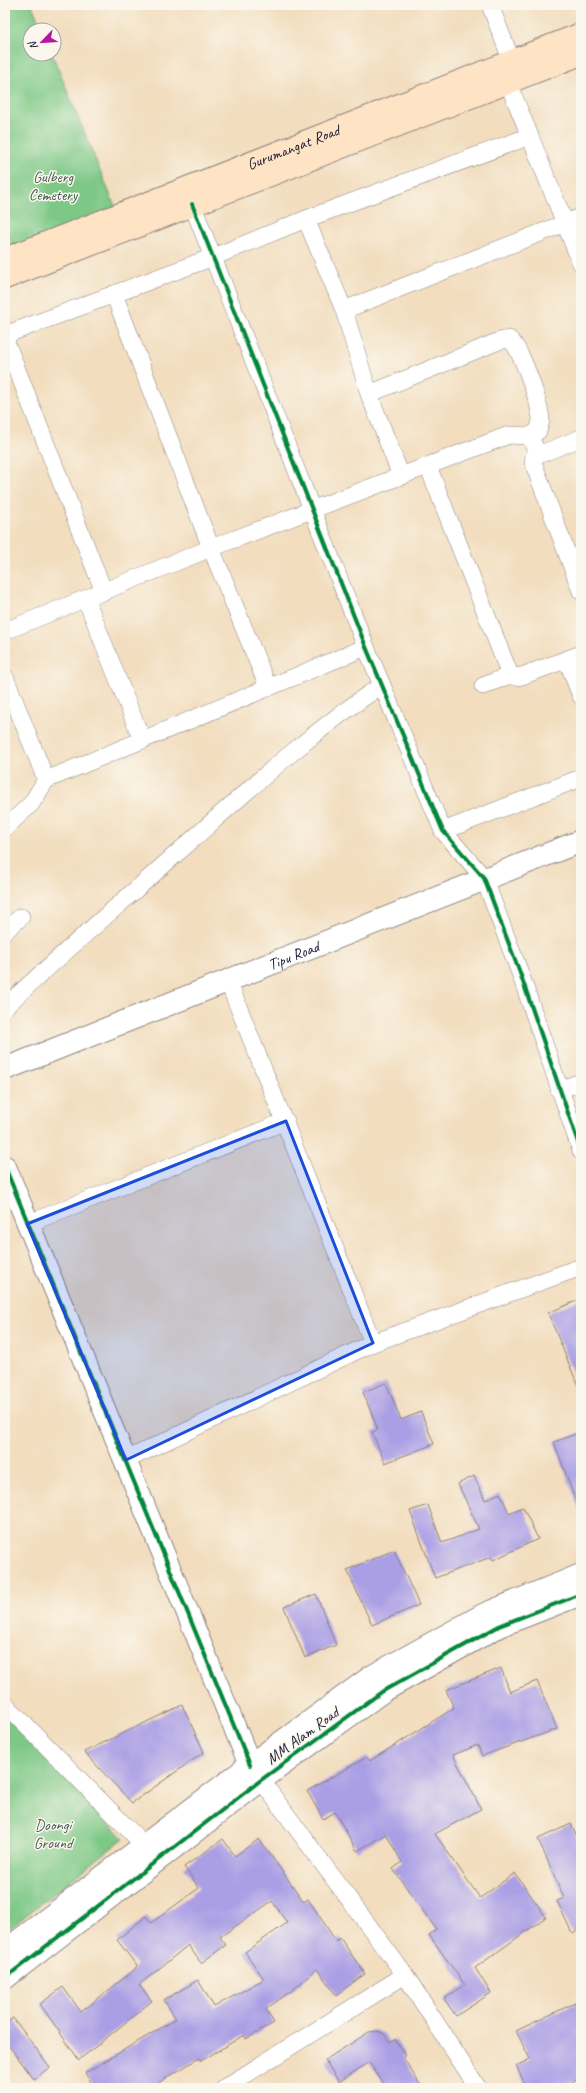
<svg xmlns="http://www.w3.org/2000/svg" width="586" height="2093" viewBox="0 0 586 2093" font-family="Caveat,sans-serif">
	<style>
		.green { fill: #7dc886; stroke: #507560 }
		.building { fill: #aa9fe5 }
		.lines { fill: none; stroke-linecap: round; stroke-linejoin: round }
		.minor-casing { stroke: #8a807c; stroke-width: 18 }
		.tertiary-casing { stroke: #8a807c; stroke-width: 24 }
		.secondary-casing { stroke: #8a807c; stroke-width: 24 }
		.minor { stroke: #fff; stroke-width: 17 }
		.tertiary { stroke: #fff; stroke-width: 22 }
		.secondary { stroke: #fee4c5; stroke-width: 22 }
		.cycleway-casing { stroke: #fbf7ec; stroke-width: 6 }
		.cycleway { stroke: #00873e; stroke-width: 4 }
		.marked { fill: #1d4ed8; fill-opacity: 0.2; stroke: #1d4ed8; stroke-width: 3; stroke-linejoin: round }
		.labels { text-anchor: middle; stroke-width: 3; stroke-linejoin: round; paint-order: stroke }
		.street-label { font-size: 16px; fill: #22223b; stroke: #fbf7ec }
		.park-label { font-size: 16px; fill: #425c55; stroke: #fbf7ec }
	</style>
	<rect width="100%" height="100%" fill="#fbf7ec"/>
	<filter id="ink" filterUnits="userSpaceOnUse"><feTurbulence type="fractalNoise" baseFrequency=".025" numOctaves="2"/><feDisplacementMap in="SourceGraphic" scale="8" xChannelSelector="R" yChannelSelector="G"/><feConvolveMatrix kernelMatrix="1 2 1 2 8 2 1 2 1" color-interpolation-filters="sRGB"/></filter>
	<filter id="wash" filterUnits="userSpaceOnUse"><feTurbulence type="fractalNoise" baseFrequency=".012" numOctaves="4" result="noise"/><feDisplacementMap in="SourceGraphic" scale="16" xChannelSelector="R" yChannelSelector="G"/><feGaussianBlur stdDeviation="0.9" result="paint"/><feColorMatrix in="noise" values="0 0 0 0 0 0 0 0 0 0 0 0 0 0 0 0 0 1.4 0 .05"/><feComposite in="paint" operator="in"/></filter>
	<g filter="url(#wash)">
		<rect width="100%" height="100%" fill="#f2ddbe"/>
		<g class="green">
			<polygon points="5,5 32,5 42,30 30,30 30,54 52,54 118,214 5,255"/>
			<polygon points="5,1715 124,1838 5,1932"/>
		</g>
		<g id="blocks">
			<g class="building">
				<polygon points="581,1299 581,1393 548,1313"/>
				<polygon points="386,1383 401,1420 421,1412 434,1444 385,1463 372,1432 378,1430 363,1392"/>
				<polygon points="581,1432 581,1512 580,1512 554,1442"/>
				<polygon points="474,1476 485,1500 500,1493 509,1513 523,1507 538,1539 493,1560 491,1557 435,1578 410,1511 428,1505 442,1543 479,1529 458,1484"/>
				<polygon points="394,1550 419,1605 372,1625 347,1570"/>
				<polygon points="316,1594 336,1645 305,1658 284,1607"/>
				<polygon points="501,1668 510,1692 537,1681 557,1729 482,1756 478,1745 453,1755 481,1809 435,1834 480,1898 515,1873 546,1917 475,1968 491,1993 456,2016 444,1999 465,1985 429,1935 436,1929 393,1869 402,1862 386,1834 357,1851 335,1812 323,1819 307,1791 367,1757 370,1761 454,1708 446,1690"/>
				<polygon points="182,1705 204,1752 132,1803 84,1752"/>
				<polygon points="571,1824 581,1846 581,1929 572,1933 557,1901 564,1898 538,1839"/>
				<polygon points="223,1839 235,1856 259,1839 304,1902 308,1899 336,1941 340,1938 365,1974 336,1995 317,1969 294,1989 266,2009 274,2023 246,2039 244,2035 201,2061 199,2058 150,2088 95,2088 85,2073 176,2019 164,2000 198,1980 214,2007 264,1979 245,1952 287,1923 272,1901 220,1937 226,1945 201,1963 188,1945 139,1985 152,2001 79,2060 40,2004 63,1987 81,2012 133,1971 137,1966 117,1940 146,1916 151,1923 199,1888 184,1867"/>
				<polygon points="581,2000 581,2078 560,2088 527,2088 516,2066 530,2059 516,2031"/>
				<polygon points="13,2018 50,2067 34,2079 5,2041 5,2024"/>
				<polygon points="377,2031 383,2033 390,2042 395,2039 405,2055 403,2057 422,2088 386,2088 369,2062 339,2082 325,2060 369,2032"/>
			</g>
		</g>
	</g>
	<g filter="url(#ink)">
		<use href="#blocks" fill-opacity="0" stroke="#8a807c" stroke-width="1"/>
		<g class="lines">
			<defs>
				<g id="minor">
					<polyline points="490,5 512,62"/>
					<polyline points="508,82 581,263"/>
					<polyline points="192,204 366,647 443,831 484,878 520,973 581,1151"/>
					<polyline points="306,219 344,310 581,217"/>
					<polyline points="114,294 211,548 268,687"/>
					<polyline points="344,310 369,394 401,476"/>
					<polyline points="5,335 213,257 306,219 530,136"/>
					<polyline points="5,339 104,592"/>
					<path d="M 369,394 L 499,341 L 509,339 C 521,346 541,407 541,421 C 540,424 539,428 538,431 L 530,436"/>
					<polyline points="538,455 534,456 533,462 581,591"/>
					<polyline points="428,466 510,675 515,677 522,676 581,654"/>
					<polyline points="86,599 142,740"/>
					<polyline points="5,631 211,548 509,435 530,436 538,455 581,438"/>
					<polyline points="567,660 581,696"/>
					<polyline points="5,677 46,780"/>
					<polyline points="483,686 510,675"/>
					<polyline points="5,828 31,804 46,780 366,647"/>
					<polyline points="443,831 581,778"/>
					<polyline points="5,931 21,917"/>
					<polyline points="228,981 373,1343"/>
					<path d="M 5,1007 C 61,954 119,905 176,854 C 243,795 308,734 382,685"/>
					<polyline points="559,1090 581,1082"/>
					<polyline points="27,1224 286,1121"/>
					<polyline points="126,1460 373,1343 581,1267"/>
					<polyline points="5,1704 145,1846"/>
					<polyline points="261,1780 405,1975 478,2088"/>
					<polyline points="224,2088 405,1975"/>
				</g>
				<g id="tertiary">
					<path id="s1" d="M 5,1069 L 581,841"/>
					<polyline points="5,1167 250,1765"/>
					<polyline points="5,1951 250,1765 371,1677 485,1614 581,1575"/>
					<polyline points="5,1978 261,1780 383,1691 499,1626 581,1594"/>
				</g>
				<g id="secondary">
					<path id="s2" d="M 5,259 L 581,34"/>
					<polyline points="5,278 581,54"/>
				</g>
			</defs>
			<use href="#minor" class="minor-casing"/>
			<use href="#tertiary" class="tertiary-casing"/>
			<use href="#secondary" class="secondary-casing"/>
			<use href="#minor" class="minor"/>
			<use href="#tertiary" class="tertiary"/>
			<use href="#secondary" class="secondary"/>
			<defs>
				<g id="cycleway">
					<polyline points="192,204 366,647 443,831 484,878 520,973 581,1151"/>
					<polyline points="5,1167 250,1765"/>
					<polyline points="5,1978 261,1780 383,1691 499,1626 581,1594"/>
				</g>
			</defs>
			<use href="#cycleway" class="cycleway-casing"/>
			<use href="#cycleway" class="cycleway"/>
		</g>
	</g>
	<path class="marked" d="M 286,1121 L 373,1343 L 126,1460 L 27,1224 Z"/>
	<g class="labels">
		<g class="street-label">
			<text dy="6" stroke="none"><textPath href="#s2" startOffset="309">Gurumangat Road</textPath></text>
			<text dy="6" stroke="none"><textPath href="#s1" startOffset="310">Tipu Road</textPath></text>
			<text transform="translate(302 1735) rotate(-36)" y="6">MM Alam Road</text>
		</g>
		<g class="park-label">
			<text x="53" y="182">Gulberg<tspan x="53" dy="18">Cemetery</tspan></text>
			<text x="53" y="1830">Doongi<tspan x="53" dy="18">Ground</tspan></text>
		</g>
	</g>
	<rect width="586" height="2093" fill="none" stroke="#fbf7ec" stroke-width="20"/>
	<g transform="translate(42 42) rotate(245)"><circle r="19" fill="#fbf7ec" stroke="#a4a2a5"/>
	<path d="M0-3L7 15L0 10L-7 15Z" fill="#b5179e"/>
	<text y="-6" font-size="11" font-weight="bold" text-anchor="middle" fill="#22223b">N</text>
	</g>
</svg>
